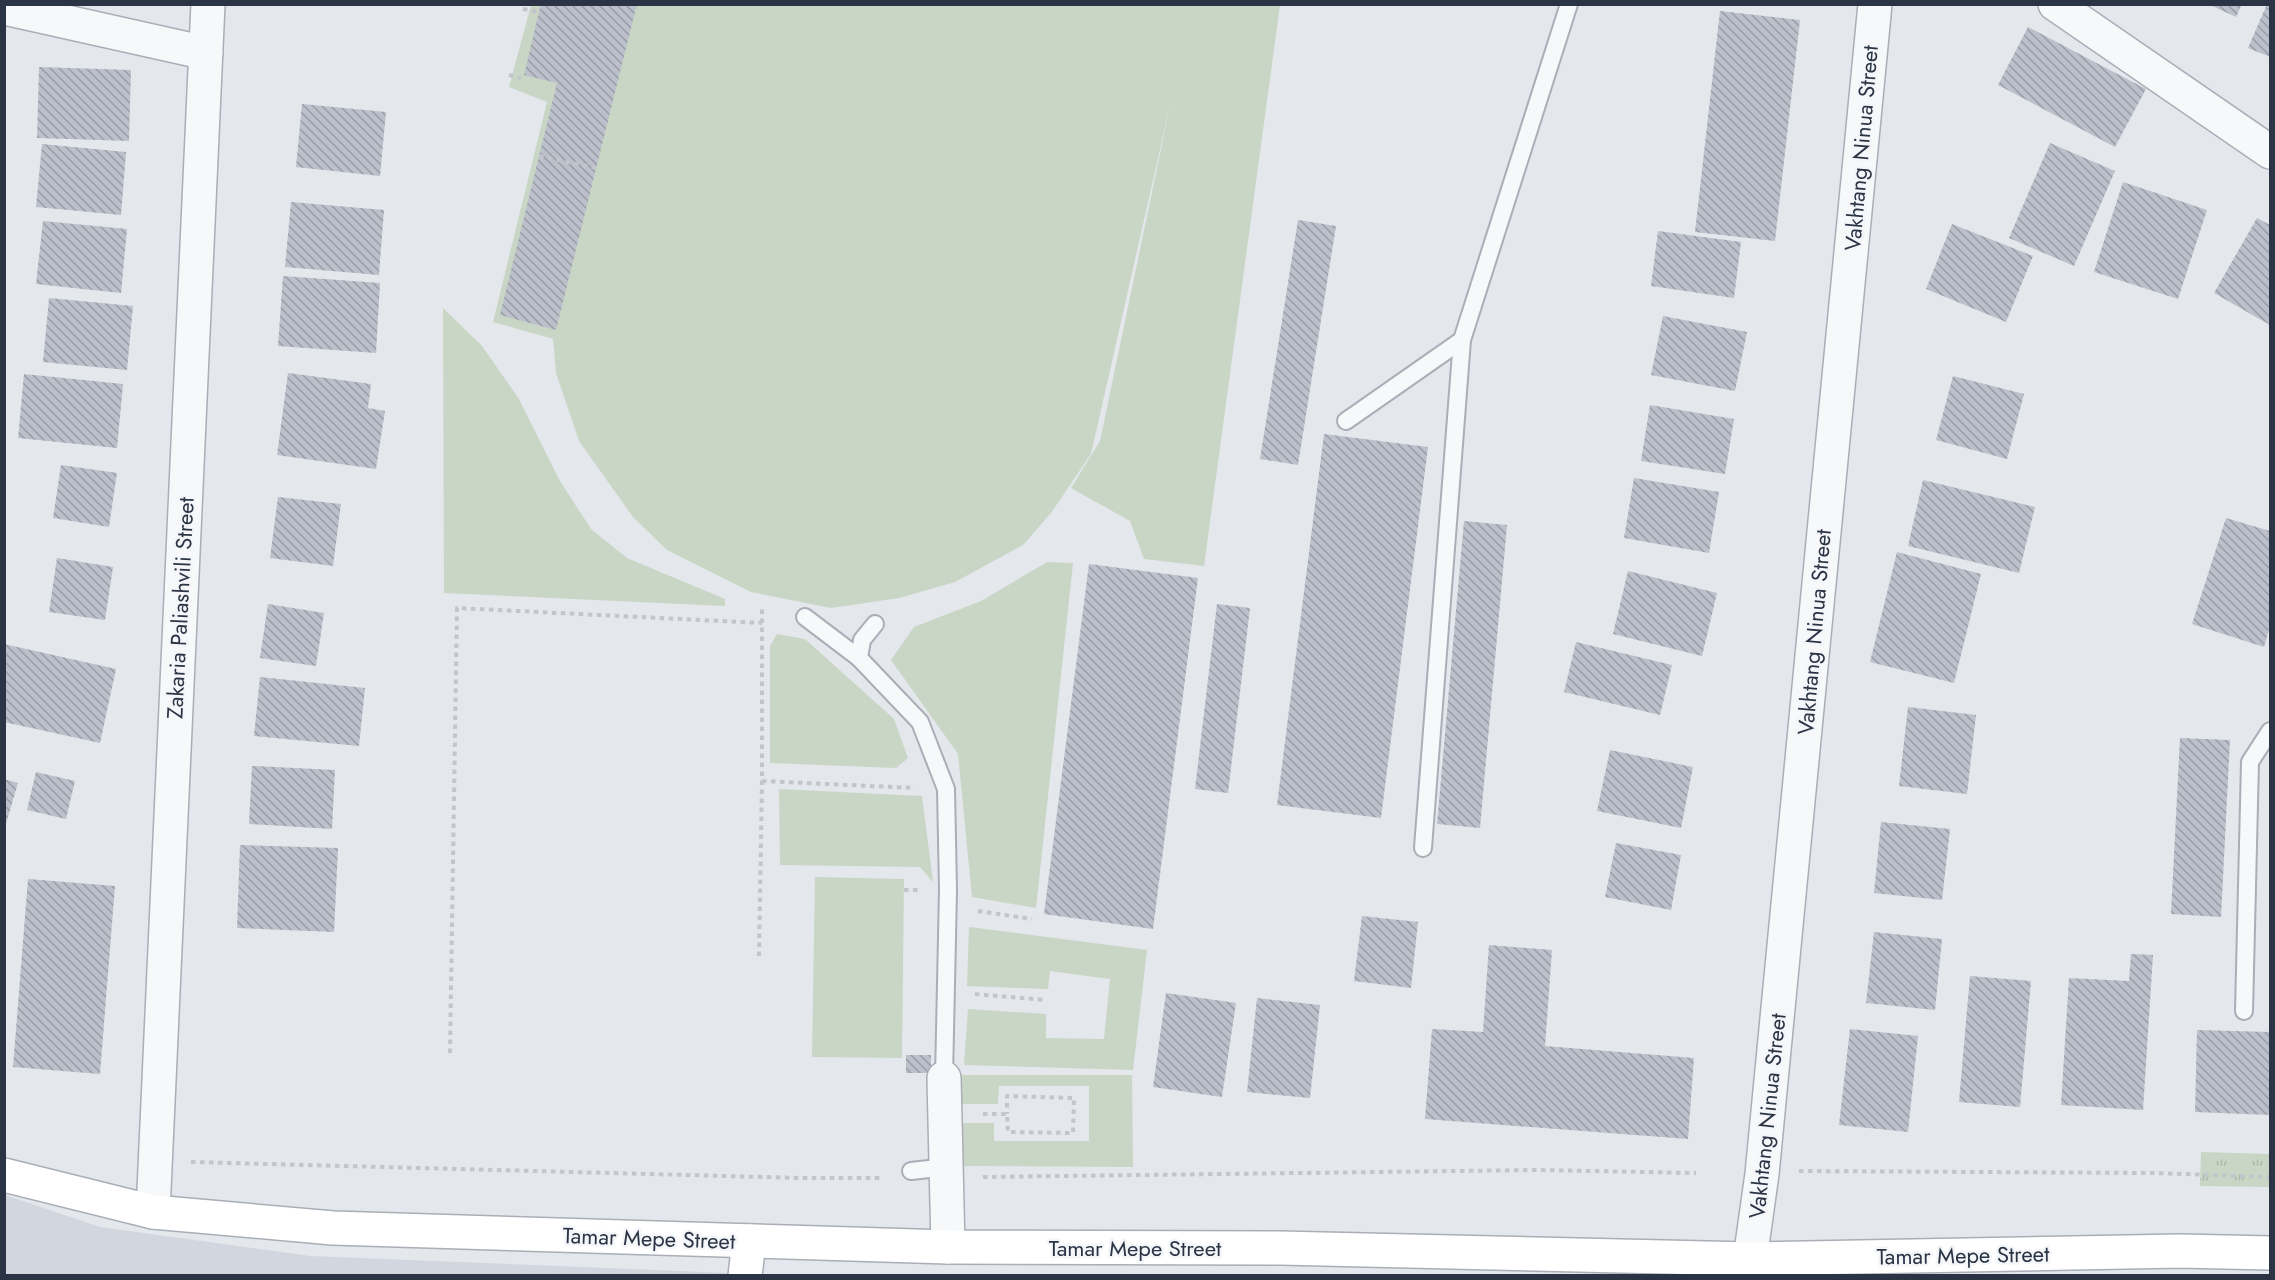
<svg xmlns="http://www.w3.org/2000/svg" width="2275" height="1280" viewBox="0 0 2275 1280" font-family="Jost,sans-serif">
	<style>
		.built { fill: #d2d6de }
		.grass { fill: #c9d6c5 }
		.park { fill: url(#park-tufts) }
		.building { fill: url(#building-back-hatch) }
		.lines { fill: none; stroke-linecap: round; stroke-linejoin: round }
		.lane-casing { stroke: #a9aeb7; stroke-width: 20 }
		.street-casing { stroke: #a9aeb7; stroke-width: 36 }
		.secondary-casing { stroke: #a9aeb7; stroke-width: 36 }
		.path { stroke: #c2c5cb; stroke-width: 4; stroke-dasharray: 4.5 4.5; stroke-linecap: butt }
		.lane { stroke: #f7f8fa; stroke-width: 16 }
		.street { stroke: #f7f8fa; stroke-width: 33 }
		.secondary { stroke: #fff; stroke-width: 33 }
		.labels { text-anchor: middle; stroke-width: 5; stroke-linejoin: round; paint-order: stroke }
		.street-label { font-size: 22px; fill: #2b3445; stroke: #f4f6f9 }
	</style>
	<defs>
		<pattern id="park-tufts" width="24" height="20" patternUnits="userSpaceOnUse" patternTransform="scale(1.5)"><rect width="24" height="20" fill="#c9d6c5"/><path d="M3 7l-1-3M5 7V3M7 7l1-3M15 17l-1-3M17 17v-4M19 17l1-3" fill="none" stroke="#adb8ab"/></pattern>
		<pattern id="building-back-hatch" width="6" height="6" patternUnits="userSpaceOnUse" patternTransform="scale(1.5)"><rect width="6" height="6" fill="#bbc0ca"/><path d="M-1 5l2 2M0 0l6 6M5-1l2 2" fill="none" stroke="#989da6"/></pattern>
	</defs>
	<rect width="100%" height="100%" fill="#e4e7ec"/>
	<polygon class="built" points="5,1195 100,1227 310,1256 778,1275 5,1276"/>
	<g class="grass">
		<polygon points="531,5 1280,5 1204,566 1144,559 1130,521 1071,488 1100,441 1171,101 1091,454 1051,513 1023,545 955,582 899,598 831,608 751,592 667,550 633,517 579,441 556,373 553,339 493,322 547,102 509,87"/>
		<polygon points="443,308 482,346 519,399 560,481 591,529 627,558 725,599 725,606 444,593"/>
		<polygon points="1047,562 1073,563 1036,908 972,897 958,754 891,660 914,627 981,601"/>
		<polygon points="777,634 805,639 894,719 908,758 896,768 770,763 770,646"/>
		<polygon points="779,789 922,796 933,882 920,867 780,865"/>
		<polygon points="815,877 904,879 902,1058 812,1057"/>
		<polygon points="969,927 1147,950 1133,1070 964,1065 968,1009 1046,1014 1046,1038 1104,1039 1110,979 1050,971 1048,989 967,986"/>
		<polygon points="958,1075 1132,1075 1133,1167 958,1166 958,1123 994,1123 994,1141 1089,1141 1089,1086 999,1086 998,1104 958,1104"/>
	</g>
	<polygon class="park" points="2201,1152 2270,1154 2270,1187 2200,1186"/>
	<g class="building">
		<polygon points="541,4 637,4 556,330 500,315 557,83 524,75"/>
		<polygon points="2208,4 2242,4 2236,17"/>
		<polygon points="2267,4 2270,4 2270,57 2248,48"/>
		<polygon points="1720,11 1800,20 1775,241 1695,232"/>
		<polygon points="2028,27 2146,89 2115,147 1998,85"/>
		<polygon points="39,67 131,70 129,141 37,138"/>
		<polygon points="302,104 386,112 380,176 296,167"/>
		<polygon points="2050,143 2115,171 2074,266 2009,238"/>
		<polygon points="42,144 126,152 121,215 36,207"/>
		<polygon points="2123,182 2207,210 2178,299 2094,272"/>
		<polygon points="291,202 384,210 379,275 285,267"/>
		<polygon points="2257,218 2270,225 2270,325 2214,293"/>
		<polygon points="1298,220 1336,226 1298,465 1260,459"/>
		<polygon points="43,221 127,229 121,293 36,284"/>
		<polygon points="1952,224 2033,256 2006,322 1926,289"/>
		<polygon points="1658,231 1741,242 1734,298 1651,286"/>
		<polygon points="283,276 380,283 376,353 278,346"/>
		<polygon points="49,298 133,306 127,370 43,362"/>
		<polygon points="1663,316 1747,332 1735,391 1651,375"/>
		<polygon points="288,373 371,384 368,408 385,411 376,469 277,455"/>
		<polygon points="24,374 123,384 117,448 18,438"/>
		<polygon points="1953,376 2024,394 2007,459 1936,440"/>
		<polygon points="1650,405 1734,419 1725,474 1641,461"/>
		<polygon points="1324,434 1428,447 1381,818 1277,805"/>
		<polygon points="61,465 117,473 109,527 53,518"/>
		<polygon points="1634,478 1719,492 1709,553 1624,538"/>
		<polygon points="1923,480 2035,507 2019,573 1908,546"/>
		<polygon points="278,497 341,504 333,566 270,558"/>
		<polygon points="2226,518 2270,531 2270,626 2264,647 2192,624"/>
		<polygon points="1464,521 1507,525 1480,828 1437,824"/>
		<polygon points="1897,552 1981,574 1954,683 1870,662"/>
		<polygon points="57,558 113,567 105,620 49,612"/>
		<polygon points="1089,564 1198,578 1153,929 1044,914"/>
		<polygon points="1628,571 1717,593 1702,656 1613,634"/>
		<polygon points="268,604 324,613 316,666 260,658"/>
		<polygon points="1217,604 1250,608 1228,793 1195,789"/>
		<polygon points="1576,642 1672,665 1660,715 1564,692"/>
		<polygon points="4,644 116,669 100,743 4,722"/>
		<polygon points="260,677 365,688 359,746 254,736"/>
		<polygon points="1908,707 1976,715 1967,794 1899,786"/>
		<polygon points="2180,738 2230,740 2221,917 2171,914"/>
		<polygon points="1610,750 1693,767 1681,828 1597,811"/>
		<polygon points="252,766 335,770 332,829 249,824"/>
		<polygon points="36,772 75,781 66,819 27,810"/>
		<polygon points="4,779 18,783 5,827 4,827"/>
		<polygon points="1881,822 1950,829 1942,900 1874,893"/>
		<polygon points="1616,843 1681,855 1671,910 1605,897"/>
		<polygon points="240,845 338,848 334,932 237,928"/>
		<polygon points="28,879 115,886 100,1074 13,1067"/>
		<polygon points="1362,916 1418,922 1411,988 1354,981"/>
		<polygon points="1874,932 1942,939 1935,1010 1866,1003"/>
		<polygon points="1489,945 1552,950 1545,1046 1694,1058 1688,1139 1425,1119 1432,1029 1483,1032"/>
		<polygon points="2131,954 2153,955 2143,1110 2061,1105 2069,978 2129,981"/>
		<polygon points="1970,976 2031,981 2020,1107 1959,1102"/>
		<polygon points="1166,993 1236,1003 1222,1097 1153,1087"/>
		<polygon points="1257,998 1320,1005 1310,1098 1247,1092"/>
		<polygon points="1850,1029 1918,1036 1908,1132 1839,1125"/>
		<polygon points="2197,1030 2270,1032 2270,1115 2195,1112"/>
		<rect x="906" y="1055" width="25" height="18"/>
	</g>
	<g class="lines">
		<defs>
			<g id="lane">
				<polyline points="1346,421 1462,340"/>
				<polyline points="805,617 859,658"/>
				<polyline points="875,624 862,640 859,658 920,722 946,789 948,890 944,1078"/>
				<polyline points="1423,848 1462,340 1569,4"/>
				<polyline points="2244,1011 2250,762 2270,731"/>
				<polyline points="911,1171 947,1167"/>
			</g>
			<g id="street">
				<polyline points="2055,4 2270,152"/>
				<polyline points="4,8 206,53"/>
				<polyline points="944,1078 948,1247"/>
				<polyline points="153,1212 208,4"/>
				<polyline points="1750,1259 1762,1174 1875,4"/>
			</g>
			<g id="secondary">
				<polyline points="4,1175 153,1212 333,1228 948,1247 1280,1248 1750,1259 2180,1251 2270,1253"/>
				<polyline points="745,1276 749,1241"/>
			</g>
		</defs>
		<use href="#lane" class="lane-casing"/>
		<use href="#street" class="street-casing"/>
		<use href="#secondary" class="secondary-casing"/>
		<g class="path">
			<polyline points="523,9 539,12"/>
			<polyline points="509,75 521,78"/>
			<polyline points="539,156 596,168"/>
			<polyline points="762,781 915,788"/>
			<polyline points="904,890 920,890"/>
			<polyline points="978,911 1032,919"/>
			<polyline points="759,956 762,781 762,607"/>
			<polyline points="975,994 1046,1000"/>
			<polyline points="450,1053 457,608 762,623"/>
			<polyline points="983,1114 1007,1114 1008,1132 1073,1133 1074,1098 1007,1096 1007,1114"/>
			<polyline points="191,1162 801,1178 882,1178"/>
			<polyline points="1799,1171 2154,1173 2270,1177"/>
			<polyline points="983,1177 1535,1170 1696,1173"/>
		</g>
		<use href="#lane" class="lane"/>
		<use href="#street" class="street"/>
		<use href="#secondary" class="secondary"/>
	</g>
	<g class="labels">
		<g class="street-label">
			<text transform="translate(1861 148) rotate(-85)" y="8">Vakhtang Ninua Street</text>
			<text transform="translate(180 608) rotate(-87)" y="8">Zakaria Paliashvili Street</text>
			<text transform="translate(1814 632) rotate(-85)" y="8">Vakhtang Ninua Street</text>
			<text transform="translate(1767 1116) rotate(-84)" y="8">Vakhtang Ninua Street</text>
			<text transform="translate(649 1238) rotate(2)" y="8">Tamar Mepe Street</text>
			<text x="1135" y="1256">Tamar Mepe Street</text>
			<text transform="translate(1963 1255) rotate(-1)" y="8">Tamar Mepe Street</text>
		</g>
	</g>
	<rect width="2275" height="1280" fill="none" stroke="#2b3445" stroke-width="12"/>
</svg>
